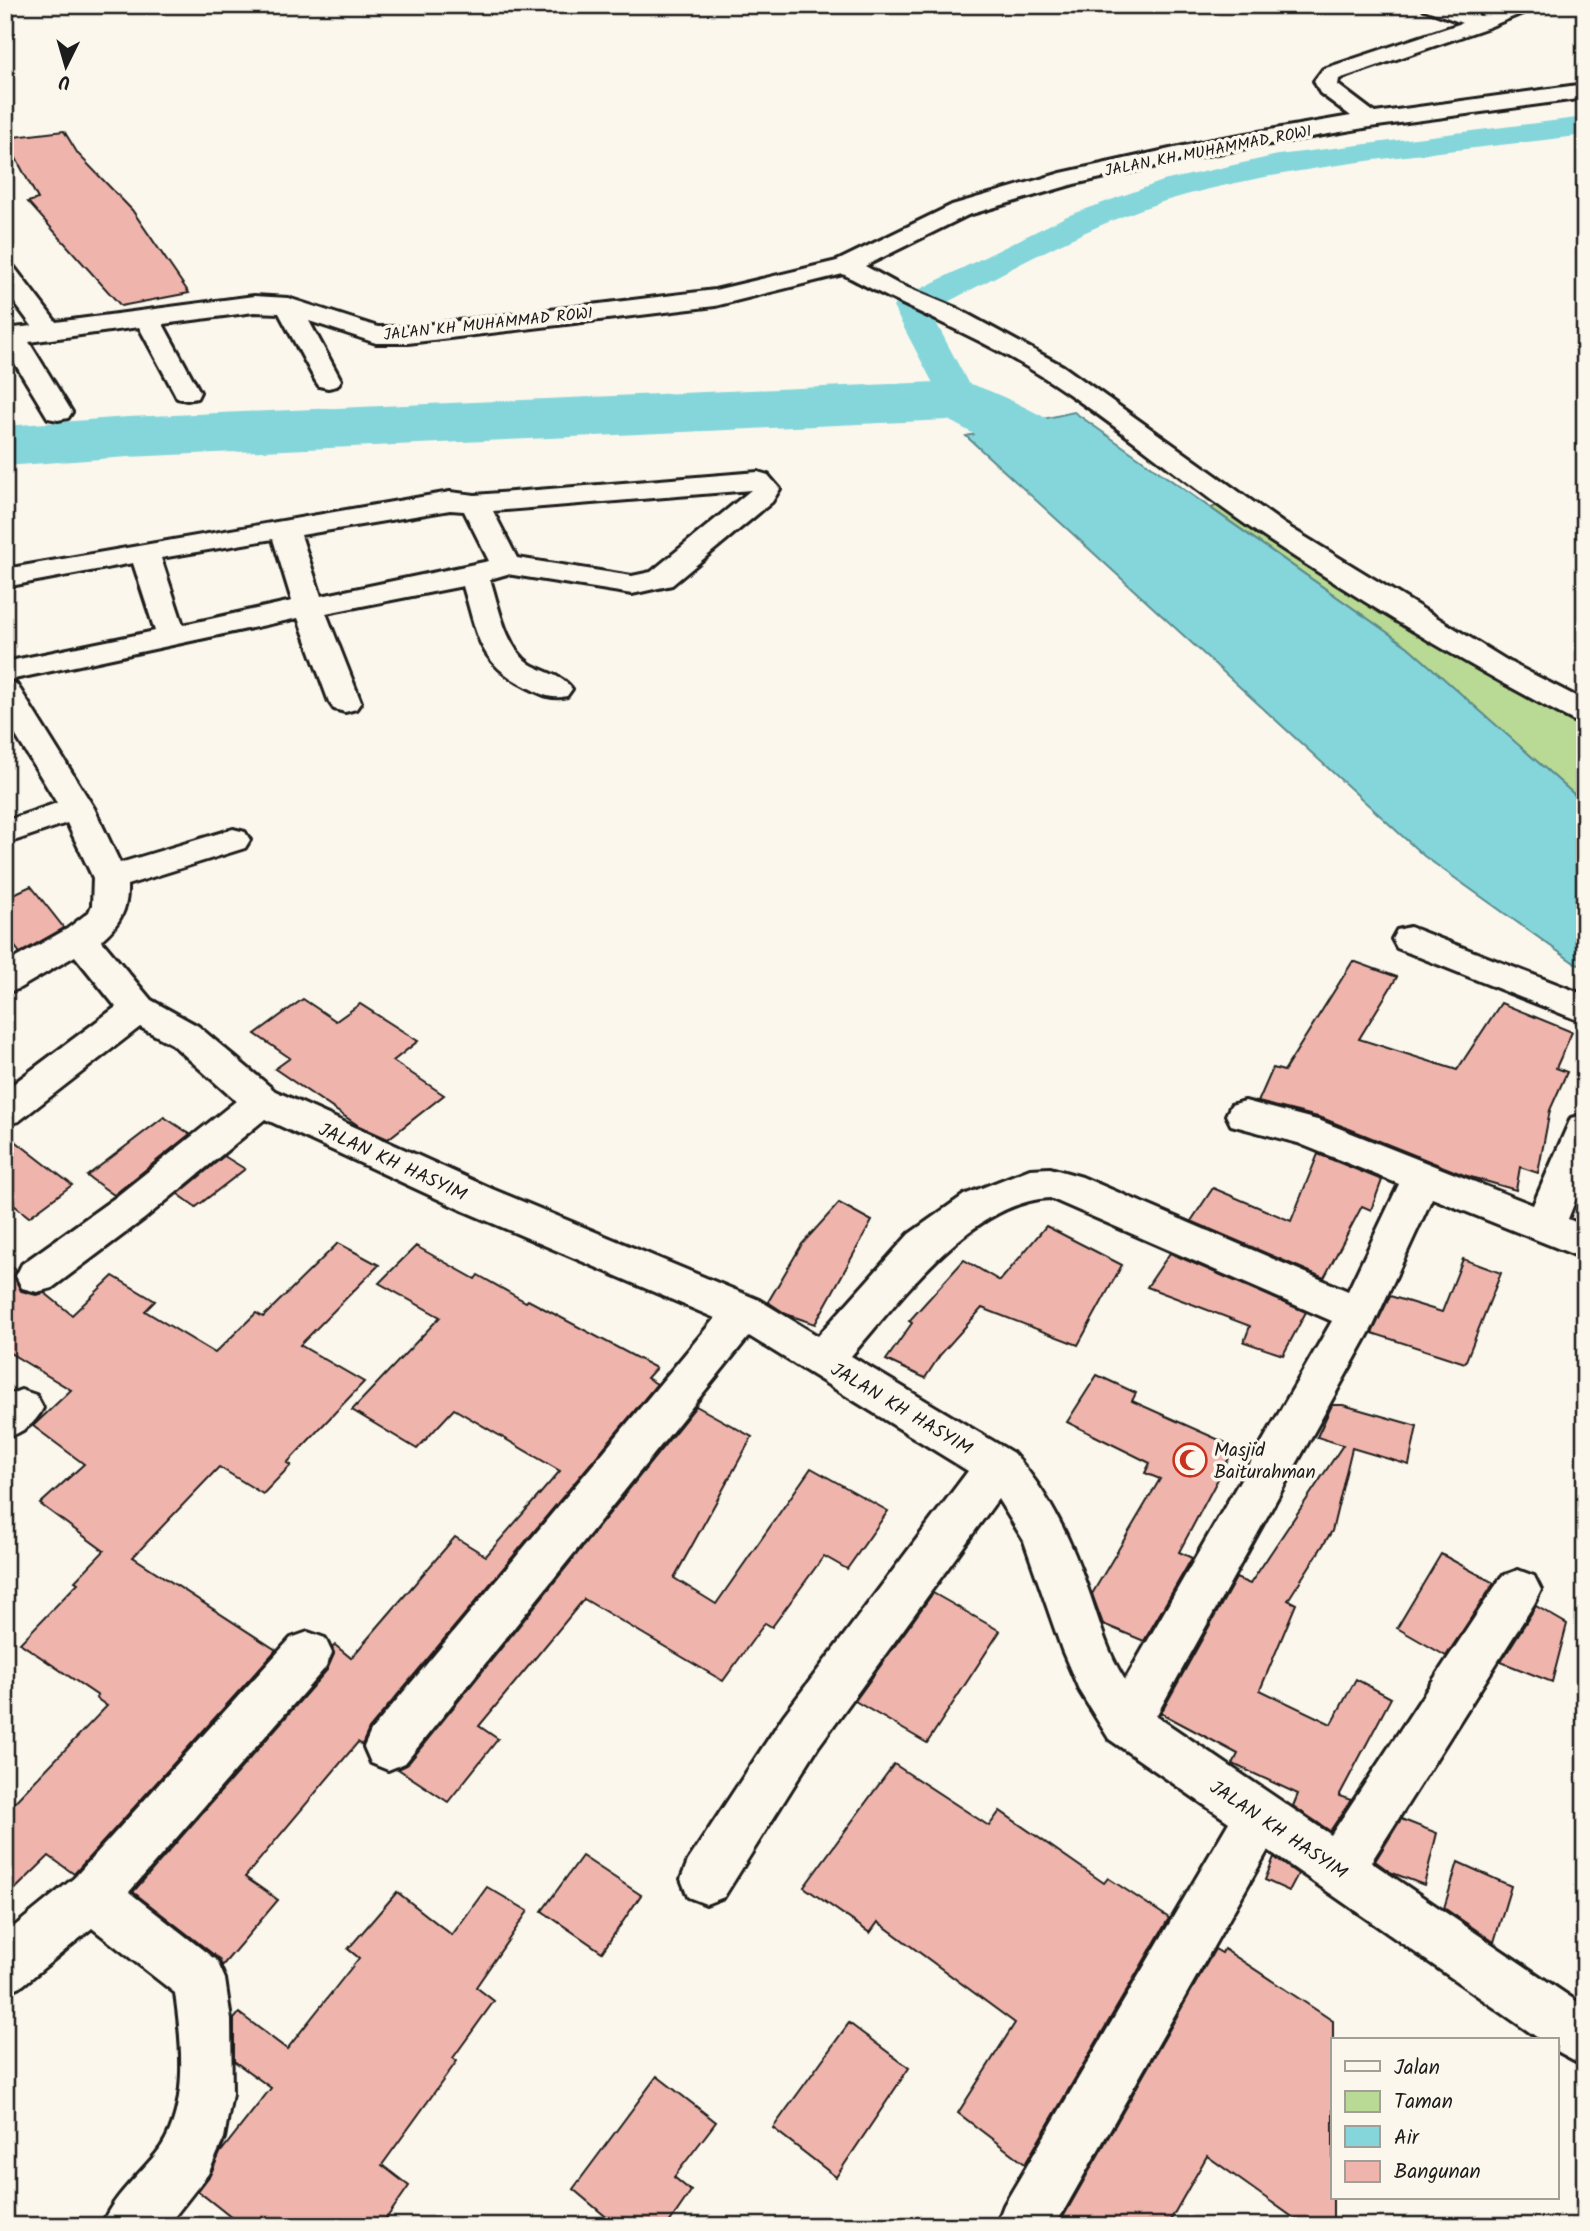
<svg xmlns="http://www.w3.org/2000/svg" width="1590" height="2231" viewBox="0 0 1590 2231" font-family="Kalam,sans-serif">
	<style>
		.green { fill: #b9da94; stroke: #6a7b58; stroke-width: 2 }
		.water { fill: #85d6db; stroke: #5b8c8f; stroke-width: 2 }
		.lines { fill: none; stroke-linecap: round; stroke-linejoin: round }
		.canal { fill: #85d6db; fill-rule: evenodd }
		.river { fill: #85d6db; fill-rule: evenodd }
		.building { fill: #efb5ac; stroke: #1c1c1c; stroke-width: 2 }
		.minor-casing { stroke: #1c1c1c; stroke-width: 6 }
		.minor { fill: #fbf7ec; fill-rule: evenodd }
		.labels { text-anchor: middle; stroke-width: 7; stroke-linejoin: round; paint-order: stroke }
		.far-street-label { font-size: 16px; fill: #1c1c1c; stroke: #fbf7ec }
		.street-label { font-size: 19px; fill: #1c1c1c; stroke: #fbf7ec }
		.poi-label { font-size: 19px; fill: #1c1c1c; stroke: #fbf7ec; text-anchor: start }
	</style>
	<rect width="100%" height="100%" fill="#fbf7ec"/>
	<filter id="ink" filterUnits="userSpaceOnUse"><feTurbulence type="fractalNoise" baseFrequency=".0143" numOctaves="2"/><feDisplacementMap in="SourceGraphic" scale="14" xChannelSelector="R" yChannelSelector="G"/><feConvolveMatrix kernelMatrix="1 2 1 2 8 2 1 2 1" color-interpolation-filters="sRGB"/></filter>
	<g filter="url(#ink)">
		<polygon class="green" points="1221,504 1493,678 1585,723 1585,804 1408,647 1211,508"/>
		<polygon class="water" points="1074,412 1408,647 1585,804 1585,966 1573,962 1424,856 966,436"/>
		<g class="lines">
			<path class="canal" d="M 1585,117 L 1585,135 C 1453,152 1314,161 1186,195 C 1099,218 1010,270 930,311 L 977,400 L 972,408 L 959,411 L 946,408 L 893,307 L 898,300 L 1067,216 L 1163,181 L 1278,155 Z"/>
			<path class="river" d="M 959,381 C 1010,393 1116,452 1146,495 L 1136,509 L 1112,515 L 1088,509 L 1036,467 L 948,420 L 128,457 L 5,466 L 5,426 L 128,417 Z"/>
		</g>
		<g class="building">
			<polygon points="64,131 78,154 132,210 189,293 121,306 28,202 38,199 5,138"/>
			<polygon points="31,886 64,928 20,953 5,934 5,898"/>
			<polygon points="1353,961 1397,977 1359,1039 1457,1070 1501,1003 1572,1032 1556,1068 1567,1072 1550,1110 1538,1173 1520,1167 1516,1190 1464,1175 1322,1118 1258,1102 1273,1068 1284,1071"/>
			<polygon points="303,999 336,1021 360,1004 418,1041 393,1061 444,1095 388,1139 359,1126 275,1069 290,1058 255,1034"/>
			<polygon points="164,1117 190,1134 114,1195 87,1176"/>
			<polygon points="5,1133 72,1185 29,1217 5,1198"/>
			<polygon points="1318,1154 1382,1180 1371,1210 1362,1206 1324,1278 1191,1221 1213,1188 1291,1221"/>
			<polygon points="224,1156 245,1169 196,1207 178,1194"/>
			<polygon points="839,1203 872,1221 815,1324 786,1314 768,1302 802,1244"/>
			<polygon points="1046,1226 1122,1265 1078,1345 982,1308 940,1355 925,1378 886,1360 912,1323 909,1321 964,1260 1000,1281"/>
			<polygon points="338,1243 379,1265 300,1345 364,1382 287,1463 291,1465 263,1494 219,1467 133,1557 276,1650 74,1874 49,1856 5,1899 5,1812 107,1706 96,1698 98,1696 20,1643 78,1583 75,1581 104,1551 40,1504 84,1464 33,1426 71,1390 5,1350 5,1261 16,1270 14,1277 21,1291 36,1295 45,1293 72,1315 113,1276 155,1301 145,1311 215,1353 256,1313 263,1317"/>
			<polygon points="416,1246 475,1279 478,1275 526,1302 528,1300 656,1368 647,1378 657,1384 369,1729 362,1745 358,1742 245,1877 278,1900 222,1966 219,1959 133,1892 327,1670 334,1654 332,1648 335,1645 351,1658 455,1537 486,1556 560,1471 454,1409 417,1449 352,1410 440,1317 379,1283"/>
			<polygon points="1170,1253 1306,1312 1283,1355 1244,1342 1250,1326 1147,1287"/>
			<polygon points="1463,1259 1501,1273 1465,1363 1372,1333 1390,1296 1442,1312"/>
			<polygon points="1097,1375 1136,1393 1132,1401 1235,1447 1179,1552 1192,1558 1144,1641 1103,1624 1092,1594 1160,1479 1145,1473 1150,1463 1067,1422"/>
			<polygon points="1332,1405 1343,1405 1417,1426 1409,1465 1352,1448 1332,1531 1288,1600 1296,1604 1260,1690 1331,1724 1356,1679 1391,1698 1339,1796 1351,1800 1330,1831 1293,1806 1298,1794 1233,1764 1238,1754 1161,1713 1236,1578 1250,1584 1343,1445 1317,1437"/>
			<polygon points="696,1406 752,1437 674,1578 716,1604 811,1468 888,1511 847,1569 824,1556 772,1627 765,1623 723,1681 584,1599 479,1726 498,1739 448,1802 398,1769 407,1765"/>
			<polygon points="1441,1554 1494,1583 1446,1656 1397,1628"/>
			<polygon points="933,1593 1000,1631 927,1743 855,1701"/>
			<polygon points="1536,1606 1567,1624 1552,1682 1501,1662"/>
			<polygon points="894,1764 989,1826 1000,1811 1104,1883 1108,1878 1169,1918 1025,2164 958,2113 1015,2023 878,1922 870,1933 804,1887"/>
			<polygon points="1401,1819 1437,1833 1424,1885 1390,1872 1375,1861"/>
			<polygon points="582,1856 641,1895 602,1952 542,1911"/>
			<polygon points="1274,1857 1298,1874 1289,1891 1265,1880"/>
			<polygon points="1458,1862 1511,1886 1494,1942 1444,1908"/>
			<polygon points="487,1887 528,1911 476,1987 494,2001 453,2058 457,2061 382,2165 409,2186 381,2226 242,2226 198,2191 210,2175 220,2153 271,2088 234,2061 234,2019 239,2013 287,2049 359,1958 348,1949 397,1892 452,1935"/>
			<polygon points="1215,1949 1222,1953 1224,1949 1333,2021 1333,2226 1305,2226 1207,2156 1167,2226 1058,2226"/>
			<polygon points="849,2023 909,2068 836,2177 773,2128"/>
			<polygon points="657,2076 716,2122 674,2177 691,2191 667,2226 617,2226 573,2189"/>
		</g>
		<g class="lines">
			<defs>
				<g id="minor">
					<path d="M 1421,5 L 1452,5 L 1481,16 L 1506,5 L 1535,5 L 1532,9 L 1489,27 L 1339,79 L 1338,85 L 1375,113 L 1585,84 L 1585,98 L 1370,127 L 1211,154 L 1074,184 L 968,215 L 865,266 L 896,283 L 956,308 L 1063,366 L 1284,524 L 1513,664 L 1585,701 L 1585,724 L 1574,721 C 1468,666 1364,603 1264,537 C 1189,487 1121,427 1045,378 C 981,337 909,310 843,274 L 715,306 L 408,343 L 376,343 L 309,321 L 341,380 L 337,386 L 328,388 L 319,386 L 315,380 L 279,313 L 254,312 L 163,324 L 200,392 L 197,398 L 187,400 L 177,398 L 174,392 L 139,327 L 29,342 L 72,412 L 68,418 L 58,420 L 48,418 L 5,347 L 5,329 L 32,326 L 5,290 L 5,265 L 14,267 L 56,322 L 254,296 L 288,298 L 378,327 L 408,327 L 715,290 L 837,261 L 952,205 L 1061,173 L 1211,140 L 1351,116 L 1320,93 L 1314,81 L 1323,69 L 1462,23 L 1424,9 Z"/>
					<path d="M 758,472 L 768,475 L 780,489 L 772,502 L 672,585 L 632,594 L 507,574 L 490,579 C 499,606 505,647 530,664 C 543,672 562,675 572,689 L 567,696 C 551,700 541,694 527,687 C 477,662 478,635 463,586 L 326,613 L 361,702 L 356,709 L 345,712 L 334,709 L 329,702 L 298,618 L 5,681 L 16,684 L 21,691 L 94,808 L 120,863 L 233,829 L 245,832 L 250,840 L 245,848 L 127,885 C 128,909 120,924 101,940 L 151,1000 L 198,1026 L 275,1091 L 492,1189 L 759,1300 L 818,1336 L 909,1234 L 964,1195 L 1030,1169 L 1050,1168 L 1082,1177 L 1348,1291 L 1399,1184 L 1298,1143 L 1231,1125 L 1226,1115 L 1231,1105 L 1245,1101 L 1321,1121 L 1533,1205 L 1571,1118 L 1585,1114 L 1585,1176 L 1568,1219 L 1585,1226 L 1585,1259 L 1432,1198 L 1373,1326 L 1156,1716 L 1331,1835 L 1502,1576 L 1518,1570 L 1534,1576 L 1541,1590 L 1534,1604 L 1371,1862 L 1585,2007 L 1585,2066 L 1557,2051 L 1557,2040 L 1541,2040 L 1268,1850 L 1055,2226 L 996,2226 L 1004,2205 L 1229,1822 L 1109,1739 L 1080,1692 L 1062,1650 L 1024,1541 L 998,1499 L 818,1747 L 724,1897 L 706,1904 L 688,1897 L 681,1879 L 688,1861 L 784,1715 L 968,1471 L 749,1336 L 405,1763 L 388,1770 L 371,1763 L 364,1747 L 371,1731 L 715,1318 L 464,1211 L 265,1119 L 144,1219 L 52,1288 L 37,1292 L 22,1288 L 16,1276 L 22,1264 L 116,1197 L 236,1101 L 172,1044 L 140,1027 L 19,1121 L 5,1125 L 5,1090 L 116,1007 L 75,956 L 18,989 L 5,993 L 5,964 L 67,929 L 89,912 L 92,905 L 93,878 L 67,823 L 5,844 L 5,821 L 57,803 L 5,718 L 5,662 L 155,631 L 133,563 L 5,587 L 5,569 L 450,492 L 475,495 ZM 751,490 L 651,572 L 632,576 L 517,558 L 493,511 ZM 450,510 L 464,511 L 489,561 L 321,596 L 301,535 ZM 273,539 L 292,601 L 183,625 L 161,558 ZM 1050,1198 L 1332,1321 L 1125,1680 C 1108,1654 1100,1624 1090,1595 C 1072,1542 1050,1494 1013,1453 L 851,1356 C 900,1300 970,1202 1050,1198 Z"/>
					<polygon points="1410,927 1585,995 1585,1023 1397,948 1392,939 1397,930"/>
					<path d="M 21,1390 L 36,1395 L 43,1408 C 34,1425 23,1432 5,1438 L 5,1396 Z"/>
					<path d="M 308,1632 L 325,1638 L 332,1653 L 325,1668 L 129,1892 L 217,1961 L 225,1979 L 231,2020 L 232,2094 L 224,2138 L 208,2174 L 167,2226 L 101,2226 C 113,2197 136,2178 156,2154 C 190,2112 182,2043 175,1993 L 92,1928 L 23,1985 L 5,1993 L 5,1934 L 74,1878 L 291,1638 Z"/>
				</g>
			</defs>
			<use href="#minor" class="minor-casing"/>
			<use href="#minor" class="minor"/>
		</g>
	</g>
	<defs>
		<symbol id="mosque-ring" viewBox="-11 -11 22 22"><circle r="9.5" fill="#fbf7ec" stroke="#c8321e" stroke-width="1.5"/><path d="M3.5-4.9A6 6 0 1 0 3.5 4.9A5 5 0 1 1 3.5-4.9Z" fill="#c8321e"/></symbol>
	</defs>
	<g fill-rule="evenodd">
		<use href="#mosque-ring" x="1171" y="1441" width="38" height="38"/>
	</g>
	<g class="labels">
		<g class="far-street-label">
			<text transform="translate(1208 150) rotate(-11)" y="6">JALAN KH MUHAMMAD ROWI</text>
			<text transform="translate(488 323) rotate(-6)" y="6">JALAN KH MUHAMMAD ROWI</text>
		</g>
		<g class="street-label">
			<text transform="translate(393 1161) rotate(25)" y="7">JALAN KH HASYIM</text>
			<text transform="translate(902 1408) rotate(31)" y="7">JALAN KH HASYIM</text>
			<text transform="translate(1279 1829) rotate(34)" y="7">JALAN KH HASYIM</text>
		</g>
		<g class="poi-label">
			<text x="1214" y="1456">Masjid<tspan x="1214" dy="22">Baiturahman</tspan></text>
		</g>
	</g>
	<rect width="1590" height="2231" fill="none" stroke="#fbf7ec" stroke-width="28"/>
	<rect x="14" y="14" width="1562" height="2203" fill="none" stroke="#1c1c1c" stroke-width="2.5" filter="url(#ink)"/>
	<rect x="1331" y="2038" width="228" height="161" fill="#fbf7ec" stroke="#a29f99" stroke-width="2"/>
	<rect x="1345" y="2061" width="35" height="10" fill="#fbf7ec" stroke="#a29f99" stroke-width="2"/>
	<text x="1394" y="2074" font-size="21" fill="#1c1c1c">Jalan</text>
	<rect x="1345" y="2091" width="35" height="21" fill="#b9da94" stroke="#a29f99" stroke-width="2"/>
	<text x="1394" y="2108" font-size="21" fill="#1c1c1c">Taman</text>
	<rect x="1345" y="2126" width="35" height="21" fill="#85d6db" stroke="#a29f99" stroke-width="2"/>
	<text x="1394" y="2144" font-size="21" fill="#1c1c1c">Air</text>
	<rect x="1345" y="2161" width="35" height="21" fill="#efb5ac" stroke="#a29f99" stroke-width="2"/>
	<text x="1394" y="2178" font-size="21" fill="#1c1c1c">Bangunan</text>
	<g transform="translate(66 66) rotate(185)" stroke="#fbf7ec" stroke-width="5" paint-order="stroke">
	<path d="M0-5L12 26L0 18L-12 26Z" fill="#1c1c1c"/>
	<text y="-10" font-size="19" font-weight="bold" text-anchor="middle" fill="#1c1c1c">U</text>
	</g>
</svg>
